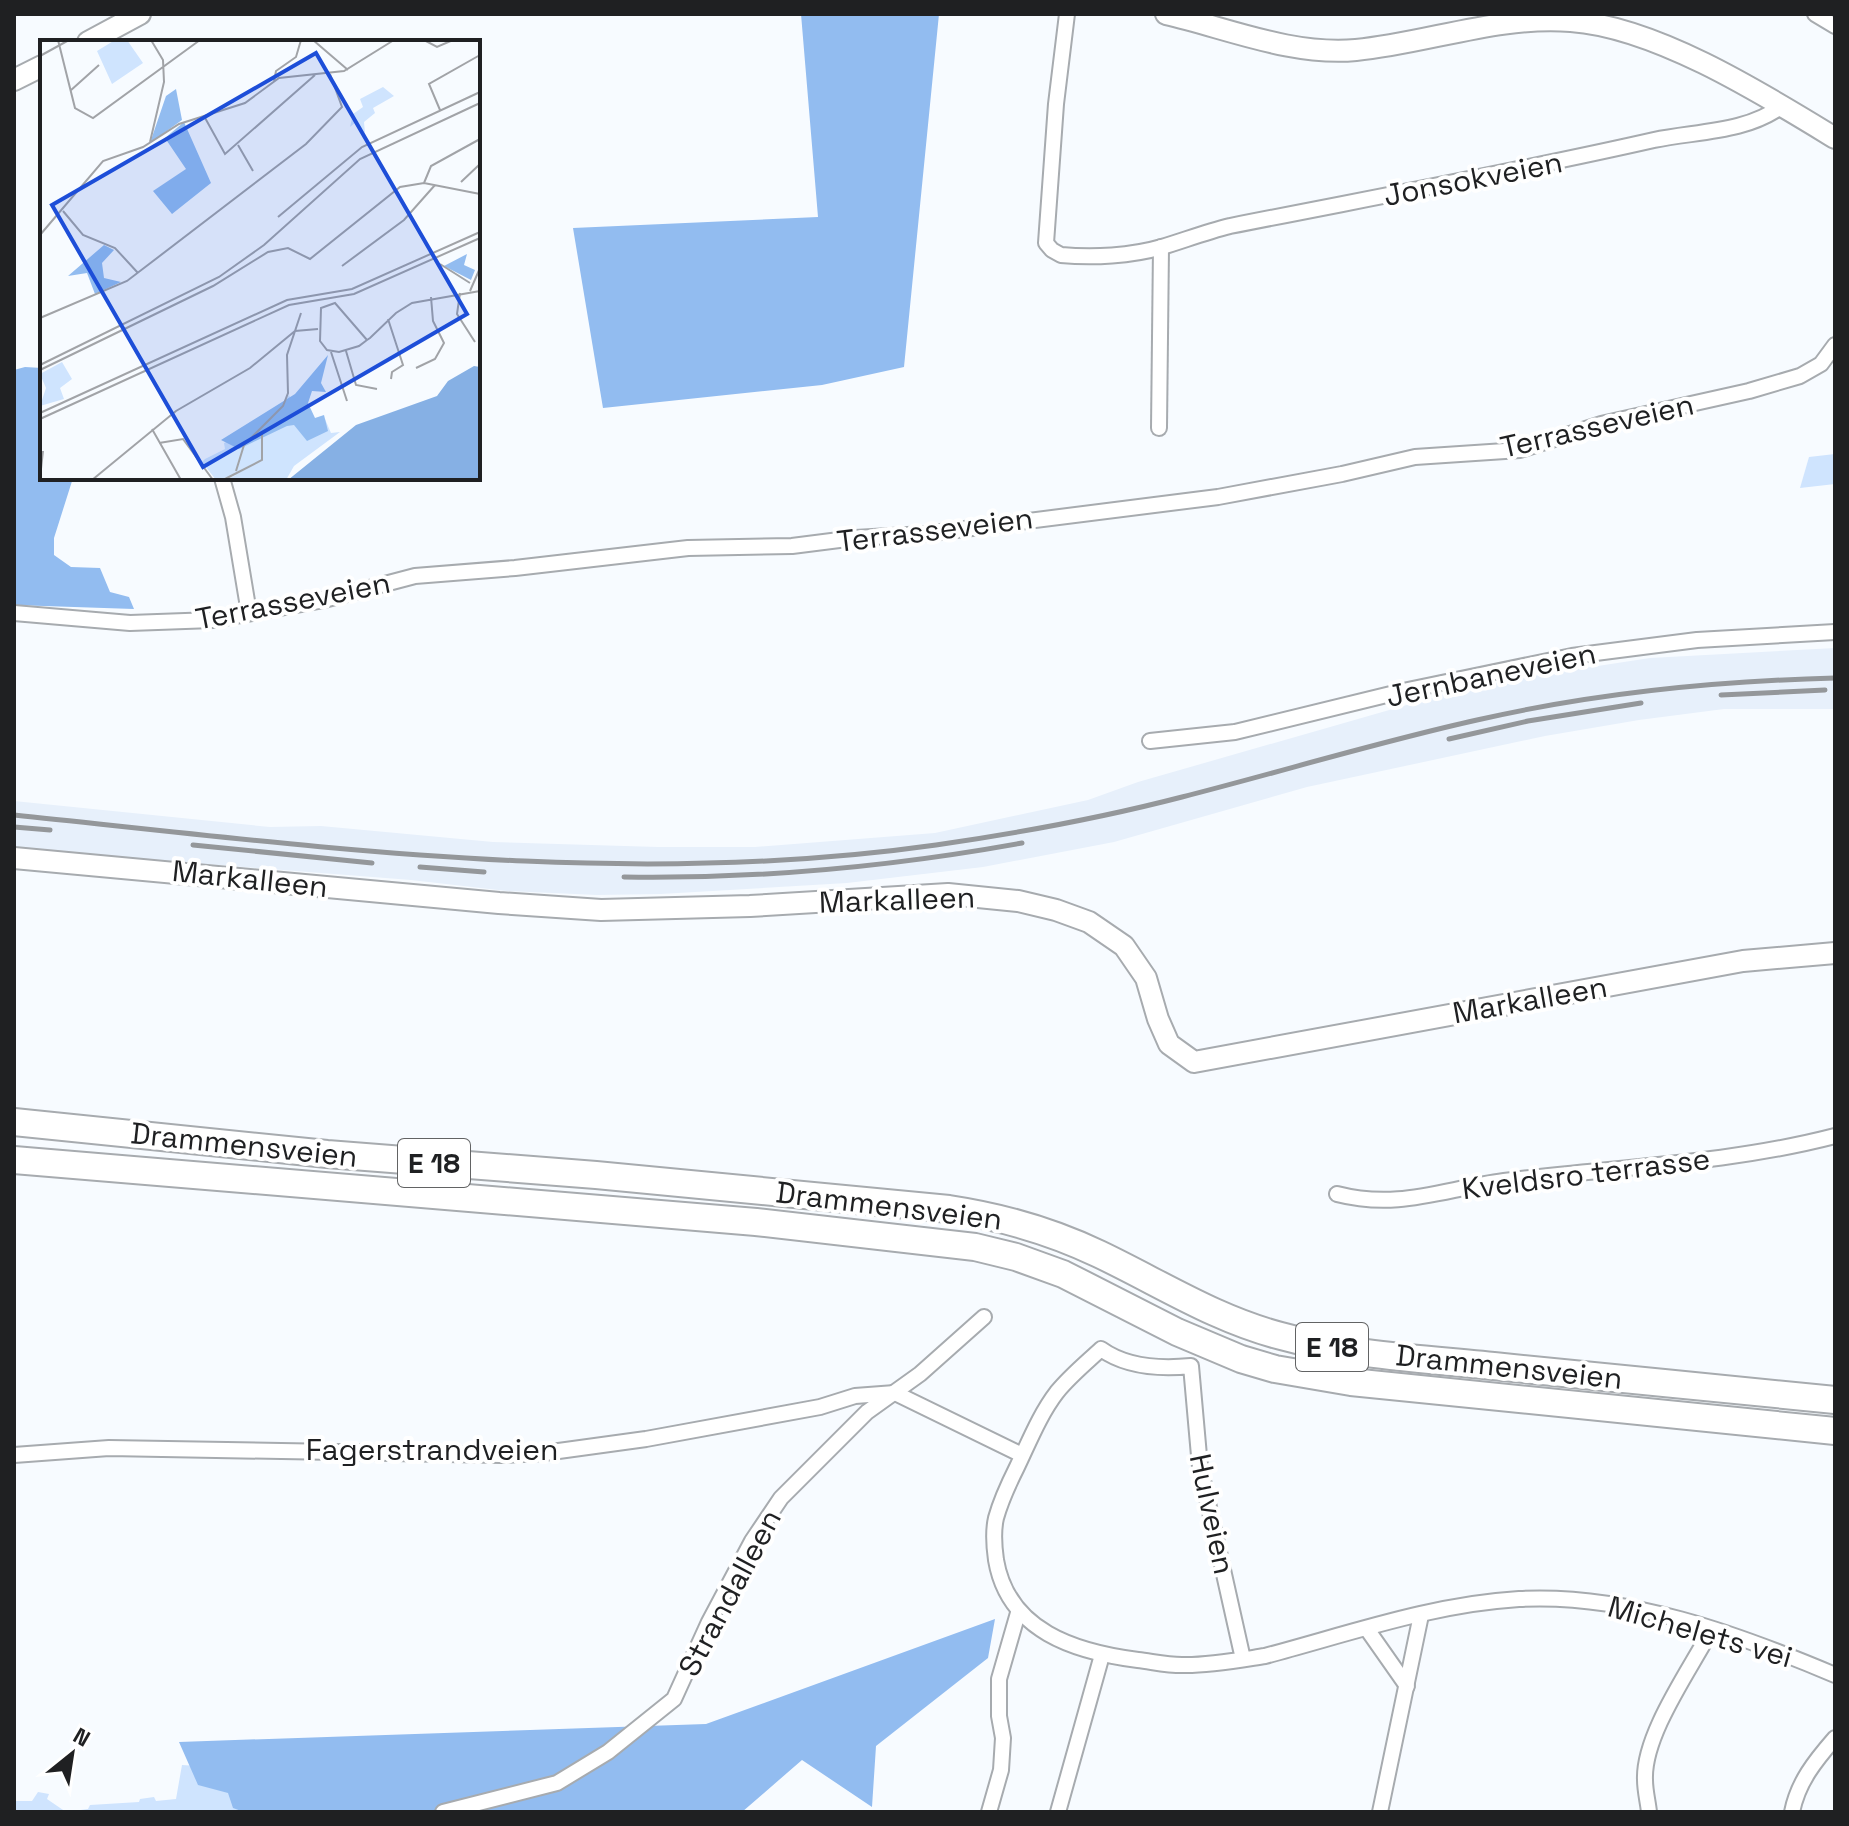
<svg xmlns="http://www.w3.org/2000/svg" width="1849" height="1826" viewBox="0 0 1849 1826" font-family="'Space Grotesk',sans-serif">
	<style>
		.built { fill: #e7f0fb }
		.green { fill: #cfe4fe }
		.forest { fill: #92bcf0 }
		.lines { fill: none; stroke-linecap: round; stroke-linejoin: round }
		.street-casing { stroke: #a7abaf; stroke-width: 18 }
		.secondary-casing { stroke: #a7abaf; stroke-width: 24 }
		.highway-casing { stroke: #a7abaf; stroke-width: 30 }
		.street { stroke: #fff; stroke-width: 14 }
		.secondary { stroke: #fff; stroke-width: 20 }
		.highway { stroke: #fff; stroke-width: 26 }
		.rail { stroke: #94979a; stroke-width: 5 }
		.labels { text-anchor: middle; stroke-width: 8; stroke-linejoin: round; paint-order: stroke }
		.shield { fill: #fff; stroke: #626364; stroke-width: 2 }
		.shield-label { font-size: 28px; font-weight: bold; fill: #1f2022 }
		.street-label { font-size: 30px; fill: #1f2022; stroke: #fff }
		.inset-road { fill: none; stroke: #a1a3a7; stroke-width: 2 }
		.view { fill: #1d4ed8; fill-opacity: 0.15; stroke: #1d4ed8; stroke-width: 4 }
		.inset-edge { fill: none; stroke: #1f2022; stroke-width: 4 }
	</style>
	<rect width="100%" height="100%" fill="#f7fbff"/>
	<polygon class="built" points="1835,648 1835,709 1724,709 1639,720 1545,736 1307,787 1114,842 983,867 847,883 661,894 597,895 507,891 411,880 14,849 14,801 270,827 321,826 493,842 658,847 755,847 935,833 1088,800 1138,782 1452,692 1539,675 1650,658"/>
	<g class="green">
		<polygon points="1835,454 1835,484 1800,488 1809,457"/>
		<polygon points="182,1765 259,1770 269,1812 14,1812 14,1801 32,1801 38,1792 49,1794 47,1799 66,1812 88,1809 90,1805 139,1802 140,1799 154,1797 156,1801 176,1799"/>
	</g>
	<g class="forest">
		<polygon points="801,14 939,14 904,367 822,385 603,408 573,228 818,217"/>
		<polygon points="25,367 42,368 42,478 73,478 54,538 54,555 71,567 100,568 110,592 129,597 134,609 14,605 14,370"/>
		<polygon points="995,1619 988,1658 876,1746 872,1807 802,1760 742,1812 244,1812 233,1808 228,1793 198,1785 179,1742 706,1724"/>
	</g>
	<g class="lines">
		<defs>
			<g id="street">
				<path d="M 1067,14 L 1056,104 L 1046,243 L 1052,250 L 1061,255 C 1093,258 1131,256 1162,247 C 1185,240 1206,232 1230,226 C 1371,198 1513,172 1654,140 C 1697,131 1745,133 1782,106"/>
				<polyline points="1815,14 1835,26"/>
				<polyline points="1159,428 1161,247"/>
				<polyline points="222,478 233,517 249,613"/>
				<polyline points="14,613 130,623 213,620 324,600 415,576 515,568 688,548 792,546 855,538 925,534 1218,497 1342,474 1415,457 1520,450 1601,424 1749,391 1800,376 1821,364 1835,345"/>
				<polyline points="1150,741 1235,732 1403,691 1572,656 1697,640 1835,632"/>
				<path d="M 1337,1194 C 1399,1210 1443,1189 1504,1181 C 1614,1167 1727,1164 1835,1136"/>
				<polyline points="14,1455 109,1448 501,1455 544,1453 646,1439 820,1407 855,1396 895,1393 1022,1455"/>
				<polyline points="1367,1629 1407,1686"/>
				<path d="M 1243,1659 L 1200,1467 L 1191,1366 C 1161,1369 1126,1367 1101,1349 C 1086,1363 1070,1376 1057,1392 C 1040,1414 1029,1442 1017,1467 C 1009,1483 1001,1500 996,1518 C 993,1531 994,1546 996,1560 C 1008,1631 1075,1652 1138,1660 C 1154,1662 1171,1666 1186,1665 C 1212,1665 1239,1660 1265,1656 C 1348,1634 1433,1604 1519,1599 C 1626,1593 1738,1634 1835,1675"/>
				<polyline points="443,1812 557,1783 608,1752 674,1699 709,1622 752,1541 781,1498 867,1412 920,1374 984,1317"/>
				<polyline points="989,1812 1001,1770 1003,1738 999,1716 999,1679 1018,1613"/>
				<polyline points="1058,1812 1102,1655"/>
				<polyline points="1380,1812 1421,1615"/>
				<path d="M 1649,1812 C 1648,1802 1645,1791 1645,1780 C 1643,1735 1690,1670 1711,1630"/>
				<path d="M 1792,1812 C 1798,1782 1815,1761 1835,1738"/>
			</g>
			<g id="secondary">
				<path d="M 1166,14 C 1227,28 1292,56 1356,50 C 1428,43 1499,15 1571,21 C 1656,27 1763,94 1835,138"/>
				<polyline points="88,42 140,14"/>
				<polyline points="14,80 42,66"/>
				<polyline points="14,858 499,903 601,910 750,906 948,894 1018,901 1056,910 1089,922 1124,946 1146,978 1158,1019 1169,1044 1194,1062 1743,961 1835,953"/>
			</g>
			<g id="highway">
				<path d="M 14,1122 L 327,1154 L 596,1175 L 949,1209 C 1002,1217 1051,1231 1099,1254 C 1160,1283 1215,1319 1281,1336 C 1353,1356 1429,1359 1503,1367 C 1614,1378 1724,1389 1835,1400"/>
				<polyline points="14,1160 756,1222 975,1247 1016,1257 1063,1274 1177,1332 1241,1359 1275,1369 1351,1382 1835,1431"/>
			</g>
		</defs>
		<use href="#street" class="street-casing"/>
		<use href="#secondary" class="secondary-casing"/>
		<use href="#highway" class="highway-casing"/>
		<use href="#street" class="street"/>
		<use href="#secondary" class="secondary"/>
		<use href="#highway" class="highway"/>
		<g class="rail">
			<polyline points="1721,695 1825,690"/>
			<polyline points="1449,739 1528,721 1641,703"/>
			<path d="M 14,815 C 323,847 626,889 936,845 C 1019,833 1101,818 1182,797 C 1280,772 1378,742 1477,720 C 1595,693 1715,681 1835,678"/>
			<polyline points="14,827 50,830"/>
			<polyline points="193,845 372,863"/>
			<polyline points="420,867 484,872"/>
			<path d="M 624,877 C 757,879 890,867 1022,843"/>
		</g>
	</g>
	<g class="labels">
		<g class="shield">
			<rect x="398" y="1139" width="72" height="48" rx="6"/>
			<rect x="1296" y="1323" width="72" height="48" rx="6"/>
		</g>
		<g class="shield-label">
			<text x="434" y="1173">E 18</text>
			<text x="1332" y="1357">E 18</text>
		</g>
		<g class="street-label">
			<text transform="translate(1473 179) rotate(-11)" y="10">Jonsokveien</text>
			<text transform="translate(1597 426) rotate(-13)" y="10">Terrasseveien</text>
			<text transform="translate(935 530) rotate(-7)" y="10">Terrasseveien</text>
			<text transform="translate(293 601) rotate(-11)" y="10">Terrasseveien</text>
			<text transform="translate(1491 675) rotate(-12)" y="10">Jernbaneveien</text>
			<text transform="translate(250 879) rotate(6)" y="10">Markalleen</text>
			<text transform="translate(897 900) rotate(-2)" y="10">Markalleen</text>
			<text transform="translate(1530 1000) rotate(-10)" y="10">Markalleen</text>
			<text transform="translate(244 1145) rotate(6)" y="10">Drammensveien</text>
			<text transform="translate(1586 1174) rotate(-7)" y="10">Kveldsro terrasse</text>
			<text transform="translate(889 1206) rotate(7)" y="10">Drammensveien</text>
			<text transform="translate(1509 1367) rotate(6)" y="10">Drammensveien</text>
			<text x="432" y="1460">Fagerstrandveien</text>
			<text transform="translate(1212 1514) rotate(78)" y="10">Hulveien</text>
			<text transform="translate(730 1593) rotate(-62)" y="10">Strandalleen</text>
			<text transform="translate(1700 1632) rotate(16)" y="10">Michelets vei</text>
		</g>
	</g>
	<g transform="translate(40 40)">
		<rect width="440" height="440" fill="#f7fbff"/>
		<path d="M 75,0 L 87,0 L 103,23 L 72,44 L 57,11 ZM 343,47 L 354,56 L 333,68 L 335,73 L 324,82 L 325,93 L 316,82 L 310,87 L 313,74 L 323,67 L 320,59 ZM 22,322 L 32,339 L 20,348 L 24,359 L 0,366 L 6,348 L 0,334 ZM 249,355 L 264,389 L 285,379 L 291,393 L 300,392 L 254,426 L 246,440 L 185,440 L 196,435 L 176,440 L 162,422 L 165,419 L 185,409 L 184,403 L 231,382 Z" fill="#cfe4fe"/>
		<path d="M 136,49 L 142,80 L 110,103 L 126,56 ZM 144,82 L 171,143 L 132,174 L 113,151 L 146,129 L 125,98 ZM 64,205 L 74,210 L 62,223 L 64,238 L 81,242 L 55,254 L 47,233 L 28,236 ZM 427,214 L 424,225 L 435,230 L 431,240 L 404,226 ZM 288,315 L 281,343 L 286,352 L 272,351 L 268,363 L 275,378 L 284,375 L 288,391 L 267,401 L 254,385 L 247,386 L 199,409 L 181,400 L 255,354 Z" fill="#92bcf0"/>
		<path d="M 434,326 L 440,327 L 440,440 L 248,440 L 316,385 L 397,356 L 408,341 Z" fill="#86b0e4"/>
		<path class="inset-road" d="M 18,0 L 35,68 L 53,78 L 160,0M 273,0 L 308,30M 384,0 L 397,7 L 413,0M 0,16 L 29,0M 234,41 L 236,31 L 256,17 L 261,0M 30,51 L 59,25M 400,70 L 389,44 L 440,15M 164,76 L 185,114 L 275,35M 110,102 L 124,42 L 123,20 L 111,0M 198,105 L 213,131M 421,142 L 440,124M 384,143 L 391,126 L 440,99M 23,171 L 43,195 L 75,208 L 98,233M 238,177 L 322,107 L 440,52M 0,195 L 63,121 L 103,107 L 139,84 L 205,63 L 239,38 L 304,31 L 354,0M 400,224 L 430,243M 302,226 L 364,180 L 395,145M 430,251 L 440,228M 420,253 L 417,274 L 435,302M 0,278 L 87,241 L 266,104 L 302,67 L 290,34M 348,279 L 363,325 L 352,332 L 351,339M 327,300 L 295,263 L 281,268 L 280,301 L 287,310 L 299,312 L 319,306 L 327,300 L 330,298 L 356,273 L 372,263 L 440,251M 306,311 L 316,345 L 337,349M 291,312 L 307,361M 0,325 L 179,237 L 224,205 L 320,119 L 440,63M 376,328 L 395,319 L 404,303 L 393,281 L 391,257M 0,330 L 173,246 L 228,212 L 248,208 L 270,219 L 360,147 L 384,143 L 440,154M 0,373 L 247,260 L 312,249 L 440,192M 0,379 L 249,265 L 314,254 L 440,198M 112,389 L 141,440M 119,403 L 143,399 L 173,440M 196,431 L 204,405 L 243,366 L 248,353 L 247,315 L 261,273M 0,438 L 3,411M 52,440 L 136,371 L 210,328 L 255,291 L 278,289M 183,440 L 222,420 L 222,391"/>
		<path class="view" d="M 276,13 L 427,274 L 163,427 L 12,165 Z"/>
		<rect width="440" height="440" class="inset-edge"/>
	</g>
	<rect width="1849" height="1826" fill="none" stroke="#1f2022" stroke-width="32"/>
	<g transform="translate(72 1754) rotate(30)" stroke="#ffffff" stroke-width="6" paint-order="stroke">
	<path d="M0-6L14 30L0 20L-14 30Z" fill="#1f2022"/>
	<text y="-12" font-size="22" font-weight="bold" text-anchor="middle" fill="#1f2022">N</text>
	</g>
</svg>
